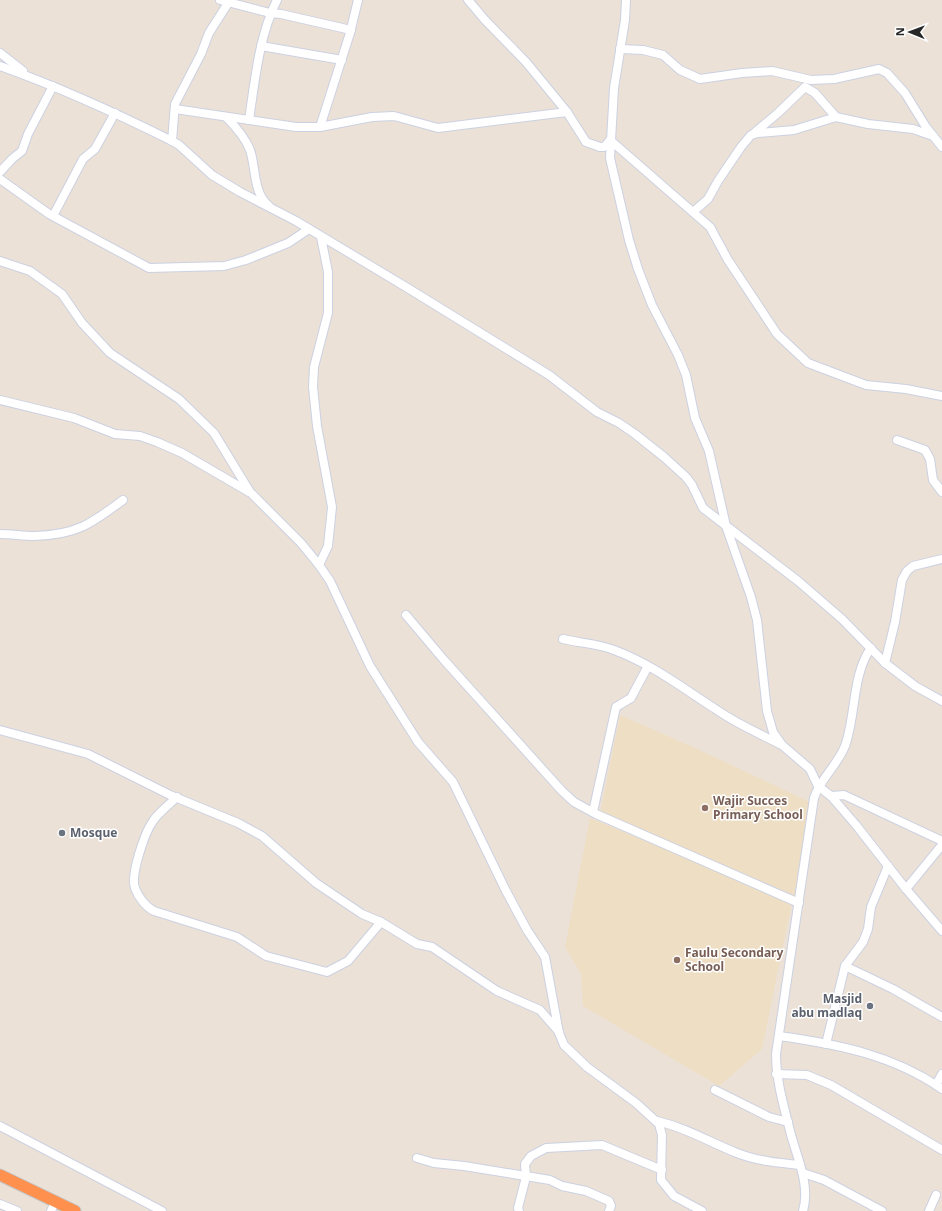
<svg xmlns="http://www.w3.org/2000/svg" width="942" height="1211" viewBox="0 0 942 1211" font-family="'Noto Sans',sans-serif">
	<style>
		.education { fill: #eedec4 }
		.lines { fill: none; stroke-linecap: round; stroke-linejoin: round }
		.minor-casing { stroke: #ccd1e1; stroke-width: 10 }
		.highway-casing { stroke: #c3c3c3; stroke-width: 13 }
		.minor { stroke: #fff; stroke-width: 8 }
		.highway { stroke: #ff904d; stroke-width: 11 }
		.education-dot { fill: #8d6e63; stroke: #fff; stroke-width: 1.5 }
		.worship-dot { fill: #6b7280; stroke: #fff; stroke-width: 1.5 }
		.labels { text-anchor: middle; stroke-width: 3; stroke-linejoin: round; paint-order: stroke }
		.education-label { font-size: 12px; font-weight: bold; fill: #785e54; stroke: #fff; text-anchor: start }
		.worship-label { font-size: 12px; font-weight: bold; fill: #5b616d; stroke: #fff; text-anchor: start }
	</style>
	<rect width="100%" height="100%" fill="#ebe1d7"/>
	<g class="education">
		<polygon points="620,715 695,748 810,802 798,901 600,815"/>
		<polygon points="590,818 792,902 762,1049 719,1086 583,1006 581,974 565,947"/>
	</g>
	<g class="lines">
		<defs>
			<g id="minor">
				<polyline points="220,0 270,13 281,14 351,30"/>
				<polyline points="468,0 485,20 526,62 567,112 586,142 600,147 604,147 610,140 710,227 728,260 777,334 808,363 866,385 906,389 942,396"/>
				<polyline points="626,0 625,20 614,88 610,158 629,240 638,269 652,305 678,355 686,375 695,418 709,451 726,526 751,597 757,620 767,711 773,732 782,745 810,769 818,786 831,796 856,825 906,889 942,931"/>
				<polyline points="261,46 342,60"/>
				<polyline points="620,49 643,50 663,55 680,70 700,79 742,73 772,71 811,80 834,79 879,69 887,73 905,93 926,127 942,147"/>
				<polyline points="0,53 23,71"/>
				<path d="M 0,66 C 59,87 116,113 172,141 L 179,145 L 212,175 L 240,192 L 296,221 L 406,287 L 549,375 L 597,412 L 619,423 L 635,434 L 664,457 L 686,477 L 692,485 L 703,508 L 798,581 L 842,619 L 885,663 L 915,686 L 942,701"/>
				<polyline points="175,109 296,127 320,127 372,117 394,116 438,128 567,112"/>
				<path d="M 226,117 C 235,126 245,137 250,150 C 256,167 253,194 269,206"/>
				<path d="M 249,120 C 255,80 259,36 277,0"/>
				<polyline points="320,127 350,33 358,0"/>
				<polyline points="753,134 778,113 805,87 815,93 836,117"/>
				<polyline points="172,141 175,104 201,54 209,33 230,0"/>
				<polyline points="0,172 12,159 22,151 28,134 53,86"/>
				<polyline points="0,179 49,214 149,268 224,266 246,260 288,243 309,229"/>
				<polyline points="693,212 708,199 718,181 741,147 751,135 758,133 794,130 836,117 868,124 913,129 933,136"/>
				<polyline points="53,216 83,159 95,149 115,113"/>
				<polyline points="0,261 30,271 62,294 82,323 110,353 179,399 214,433 250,492 301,543 319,565 330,581 370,666 418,742 453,782 506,891 527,930 545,957 559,1033 564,1045 587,1067 636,1103 659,1124 662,1135 661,1180 674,1196 702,1211"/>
				<polyline points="0,400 74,418 115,434 140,436 157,442 182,453 249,492"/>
				<polyline points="897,440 925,450 930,459 933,480 942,492"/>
				<path d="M 0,534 C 11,534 23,536 34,536 C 76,535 91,524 123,500"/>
				<polyline points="319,565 328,546 332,507 317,426 313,387 314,367 328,313 328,272 321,237"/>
				<polyline points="406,615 444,660 562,791 574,802 596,814 799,903"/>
				<path d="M 563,639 C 580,643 599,644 614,650 C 652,664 684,689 717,710 C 737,724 760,734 782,745"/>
				<polyline points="885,663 895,622 902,580 907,571 913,566 942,559"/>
				<polyline points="0,730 88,754 170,795 238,823 262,836 316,883 362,914 381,922 417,944 432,947 497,991 540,1010 559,1032"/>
				<polyline points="831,796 844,795 942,841"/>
				<path d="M 177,797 C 169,805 159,812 153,821 C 145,832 130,875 135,888 C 138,897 146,907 154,911 L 237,937 L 266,956 L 327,972 L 348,961 L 381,922"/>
				<polyline points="593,812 616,707 631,698 648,666"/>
				<polyline points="906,889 942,845"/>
				<polyline points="845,966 893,989 942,1017"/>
				<path d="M 779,1036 C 837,1044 893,1055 942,1089"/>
				<polyline points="826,1044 845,966 863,942 868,929 871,907 888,866"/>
				<polyline points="776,1074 807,1075 831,1085 942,1150"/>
				<polyline points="936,1085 942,1074"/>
				<polyline points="715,1090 769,1117 788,1122"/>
				<path d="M 657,1121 C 687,1128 709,1142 737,1153 C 757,1161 779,1163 800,1165"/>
				<polyline points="0,1126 162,1211"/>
				<polyline points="417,1158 434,1163 464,1166 550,1180 562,1186 586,1191 609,1201 611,1206 609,1211"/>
				<polyline points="803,1173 824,1180 882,1211"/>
				<polyline points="0,1204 17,1211"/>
				<polyline points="51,1211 55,1202"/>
				<polyline points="519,1211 518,1208 526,1177 525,1164 531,1156 546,1148 602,1145 662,1170"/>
				<path d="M 803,1211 C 811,1183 795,1154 789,1127 C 783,1103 776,1079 776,1054 L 814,798 C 820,779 837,766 845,746 C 856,716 852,674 871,648"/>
				<polyline points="929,1211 936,1195"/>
			</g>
			<polyline id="highway" points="0,1175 75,1211"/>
		</defs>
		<use href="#minor" class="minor-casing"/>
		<use href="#highway" class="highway-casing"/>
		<use href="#minor" class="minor"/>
		<use href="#highway" class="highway"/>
	</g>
	<g class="education-dot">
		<circle cx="705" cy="808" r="4"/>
		<circle cx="677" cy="960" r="4"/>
	</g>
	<g class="worship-dot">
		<circle cx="62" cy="833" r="4"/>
		<circle cx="870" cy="1006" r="4"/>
	</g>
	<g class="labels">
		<g class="education-label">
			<text x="713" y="805">Wajir Succes<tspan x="713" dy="14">Primary School</tspan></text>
			<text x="685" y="957">Faulu Secondary<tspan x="685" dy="14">School</tspan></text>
		</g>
		<g class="worship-label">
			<text x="70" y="837">Mosque</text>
			<text x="862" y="1003" text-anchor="end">Masjid<tspan x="862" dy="14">abu madlaq</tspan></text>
		</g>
	</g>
	<g transform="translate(910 32) rotate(271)" stroke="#ffffff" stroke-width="3" paint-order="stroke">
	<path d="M0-3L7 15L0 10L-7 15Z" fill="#272727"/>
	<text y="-6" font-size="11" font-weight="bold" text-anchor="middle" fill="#272727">N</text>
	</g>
</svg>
